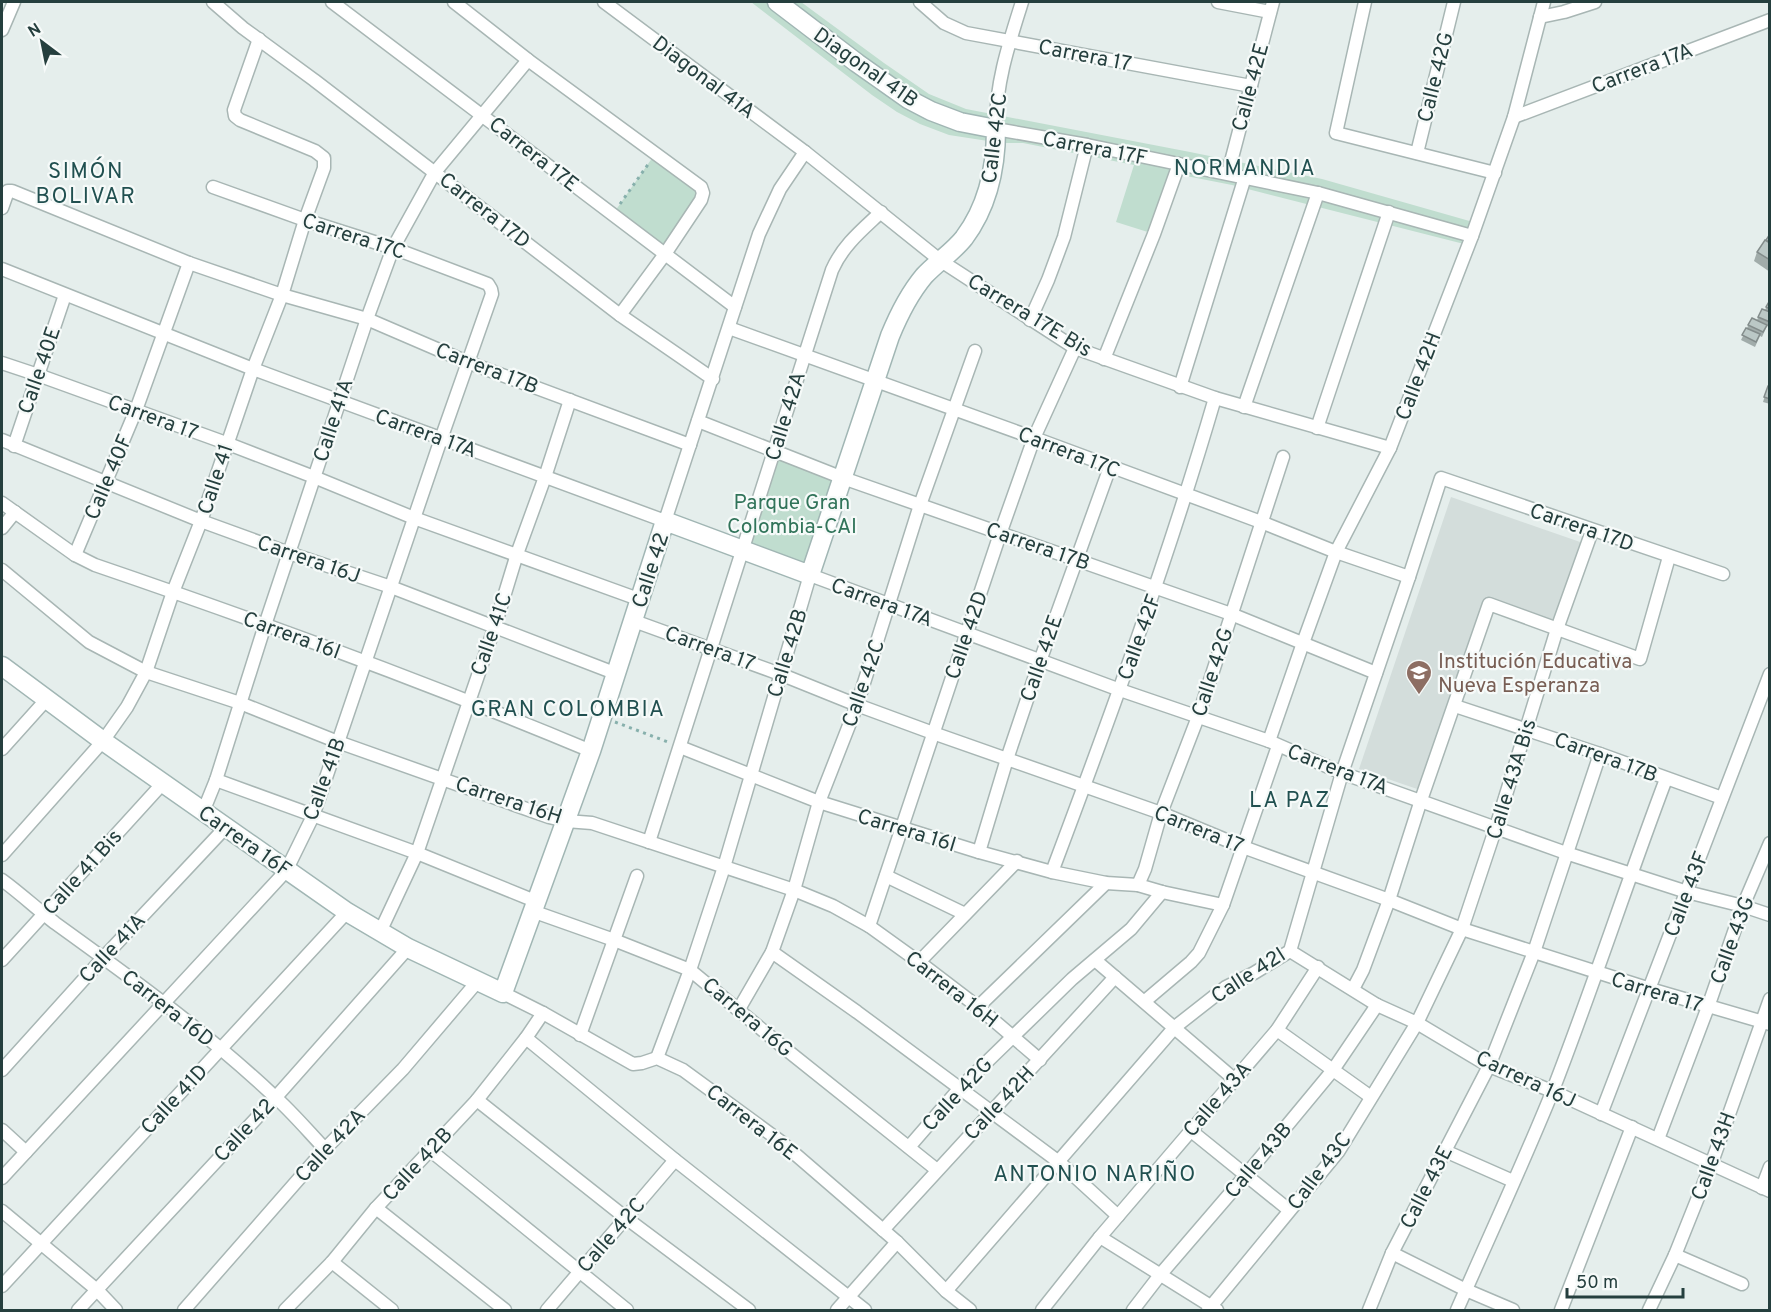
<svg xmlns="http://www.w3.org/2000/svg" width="1771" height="1312" viewBox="0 0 1771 1312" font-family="Overpass,sans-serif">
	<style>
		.built { fill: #d3dddb }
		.green { fill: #c0ddcf }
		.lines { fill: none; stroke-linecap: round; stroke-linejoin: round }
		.street-casing { stroke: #a8b6b4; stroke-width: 15 }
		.secondary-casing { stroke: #a1b6b4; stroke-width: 21 }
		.path { stroke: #87b0ac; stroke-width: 3; stroke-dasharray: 3 4.5; stroke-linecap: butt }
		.street { stroke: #fff; stroke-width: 12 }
		.secondary { stroke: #fff; stroke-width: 18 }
		.wall { fill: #a1acaa }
		.building { fill: #bbc8c6; stroke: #838c8b; stroke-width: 1.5 }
		.labels { text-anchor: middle; stroke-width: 4.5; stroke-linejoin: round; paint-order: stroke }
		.street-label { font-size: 21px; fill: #253f3e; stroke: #f6faf9 }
		.park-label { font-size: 21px; fill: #31745a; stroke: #f6faf9 }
		.education-label { font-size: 21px; fill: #785e54; stroke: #f6faf9; text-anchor: start }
		.neighbourhood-label { font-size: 22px; letter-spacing: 1.5px; fill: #215050; stroke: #f6faf9 }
	</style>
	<rect width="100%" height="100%" fill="#e5eeec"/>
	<polygon class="built" points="1451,497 1583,543 1558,623 1488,603 1420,790 1359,769"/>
	<g class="green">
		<polygon points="751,2 801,2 884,63 929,94 966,109 1190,152 1322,179 1473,222 1464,244 1232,185 1176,174 1154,234 1116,222 1134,165 1023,143 1001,143 949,135 920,124 897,112 872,95"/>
		<polygon points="655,154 701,187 665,254 613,214"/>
		<polygon points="775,452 843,478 810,575 743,550"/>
	</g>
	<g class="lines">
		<defs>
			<g id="street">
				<polyline points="213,2 243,28 314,80 620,315 713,379"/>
				<polyline points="332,2 735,307"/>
				<polyline points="454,2 528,60 701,187 703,193 701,200 665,254 620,315"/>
				<polyline points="604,2 805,152 941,261 1075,348 1215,398 1390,448"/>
				<polyline points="920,2 944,23 966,33 1251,86"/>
				<path d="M 1022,2 C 1009,43 995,85 996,129 L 1087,145 L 1318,193 L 1472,236"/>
				<polyline points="1218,2 1270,12"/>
				<polyline points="1365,2 1336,133 1495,173"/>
				<polyline points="1540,17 1564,12 1595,2"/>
				<polyline points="2,30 14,2"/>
				<polyline points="1514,117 1770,20"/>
				<polyline points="1417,153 1454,2"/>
				<polyline points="1228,173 1273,2"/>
				<polyline points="2,208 8,191 12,191 189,263 282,295 367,319 467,362 690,445"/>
				<polyline points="2,269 253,369 665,521 759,234 780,189 805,152"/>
				<polyline points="1030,320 1048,280 1064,237 1087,145"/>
				<polyline points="729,328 1034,438 1261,522 1336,552 1409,577"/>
				<polyline points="1104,359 1154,234 1179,164"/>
				<polyline points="2,363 38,375 226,443 314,477 414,518 641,600"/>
				<polyline points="1180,387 1245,177"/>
				<polyline points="1244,407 1318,193"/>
				<polyline points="698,421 843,478 1231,614 1376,673"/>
				<polyline points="1317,428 1389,212"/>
				<polyline points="2,440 201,521 289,553 391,587 617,674"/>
				<polyline points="14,446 65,295"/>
				<path d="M 2,503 L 75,555 L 95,565 C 262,622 428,683 591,751"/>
				<polyline points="2,528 15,512"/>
				<polyline points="75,555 136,410 189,263"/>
				<polyline points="2,570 89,642 146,672 240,703 338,742 549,817 566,821 592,823 794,890 833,906 869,926 919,962 978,1007 1040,1060"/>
				<polyline points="634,621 780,674 857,705 933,733 1161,813 1243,847 1389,900 1462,929 1650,989 1770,1024"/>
				<polyline points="1455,706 1600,754 1722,798"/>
				<polyline points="1269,741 1303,643 1336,552 1390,448 1472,236 1514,117 1544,2"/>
				<polyline points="680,747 819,802 979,852 1052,872 1106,883 1138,885 1162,892 1223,905"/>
				<polyline points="2,749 46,700"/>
				<polyline points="216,780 417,853 535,901"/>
				<polyline points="203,812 216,780 265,625 367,319 393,248 435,172 528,60"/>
				<path d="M 649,842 L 832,270 C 843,245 862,230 881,212"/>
				<polyline points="979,852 1007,759 1040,661 1110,467"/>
				<polyline points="2,855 103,741 127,707 146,672 173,592 201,521 253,369 282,295 305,220 324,168 324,158 315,151 240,120 235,116 234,110 259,39"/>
				<path d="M 1052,872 C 1111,715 1168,559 1215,398"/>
				<polyline points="886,876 965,914"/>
				<path d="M 2,880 C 20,893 37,909 55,923 C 130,977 206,1032 274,1096 C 292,1112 308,1131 325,1149"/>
				<polyline points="1138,885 1145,869 1161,813 1198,717 1283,457"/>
				<polyline points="532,911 614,940 690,970 783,1047 937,1170"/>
				<polyline points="869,926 1000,534 1034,438 1075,348"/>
				<polyline points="380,932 417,853 495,626 517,554 545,477 570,400"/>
				<polyline points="1290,951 1377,1005 1417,1023 1489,1066 1552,1091 1770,1191"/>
				<polyline points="772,952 857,1012 1059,1162 1118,1216"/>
				<polyline points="2,960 163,783"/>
				<polyline points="1095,960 1234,1079"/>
				<polyline points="919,962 1017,861"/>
				<polyline points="1353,989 1363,970 1389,900 1421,800 1489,604 1640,659 1669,557"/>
				<polyline points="503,993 543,1013 633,1064 642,1063 657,1058 683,1070 780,1141 897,1242 946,1291 970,1310"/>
				<polyline points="1145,1001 1191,962 1199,953 1223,905 1278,746"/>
				<polyline points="978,1007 1106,883"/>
				<polyline points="739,1009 772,952 794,890 819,802 857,705 920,505 975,351"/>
				<polyline points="1277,1030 1371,1097"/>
				<polyline points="580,1035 637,876"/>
				<polyline points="526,1038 675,1160 865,1310"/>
				<polyline points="657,1058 690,970 724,867 810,575 1120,690 1269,741 1342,773 1566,853 1687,892 1743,906 1770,915"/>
				<polyline points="2,1070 103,958 225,828"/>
				<polyline points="477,1100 626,1218 749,1310"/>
				<polyline points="1601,1114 1770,674"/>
				<polyline points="2,1130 26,1152"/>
				<polyline points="1190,1130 1289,1210"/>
				<polyline points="1658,1139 1708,1007 1743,906 1770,843"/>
				<polyline points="909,1147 960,1088 1072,979 1131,929 1162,892"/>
				<polyline points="431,1151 627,1310"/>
				<polyline points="1445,1151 1513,1181"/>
				<polyline points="2,1178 286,871 313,816 441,439 492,294 491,289 488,284 393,248 305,220 213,187"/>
				<polyline points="1762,1188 1770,1167"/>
				<polyline points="376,1208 505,1310"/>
				<polyline points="2,1211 97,1290 116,1310"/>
				<polyline points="883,1230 1115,977"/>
				<polyline points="1100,1237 1217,1310"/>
				<polyline points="1392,1253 1466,1290 1513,1310"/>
				<polyline points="1675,1255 1742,1284"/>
				<polyline points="332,1262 392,1310"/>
				<polyline points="2,1286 347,912"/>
				<polyline points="946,1291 1175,1027 1226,987 1254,973 1290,951 1342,773 1409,577 1441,478 1723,574"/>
				<polyline points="78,1310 276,1097 408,948"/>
				<polyline points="184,1310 325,1149 403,1069 477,982"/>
				<polyline points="285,1310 332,1262 376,1208 477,1100 526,1038 543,1013"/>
				<polyline points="547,1310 675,1160"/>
				<polyline points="837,1310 897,1242"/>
				<polyline points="1042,1310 1100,1237 1277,1030 1318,967"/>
				<polyline points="1133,1310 1160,1275 1246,1175 1333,1070 1377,1005"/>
				<polyline points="1208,1310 1338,1152 1417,1023 1462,929 1496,827 1557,629 1592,531"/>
				<polyline points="1369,1310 1392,1253 1489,1066 1534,952 1600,754"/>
				<path d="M 1457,1310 C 1489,1237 1523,1164 1553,1090 C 1593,987 1627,882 1666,779"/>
				<polyline points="1561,1310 1632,1127"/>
				<polyline points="1649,1310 1675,1255 1711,1165 1770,999"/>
			</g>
			<path id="secondary" d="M 2,666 L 103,741 L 347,912 L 408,948 L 503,993 L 591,751 L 665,521 L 810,575 L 890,336 C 899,314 909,294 924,276 C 937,262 953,252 964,238 C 988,206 996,168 996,129 L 960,122 L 931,111 L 908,99 L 857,63 L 777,2"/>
		</defs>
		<use href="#street" class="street-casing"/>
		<use href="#secondary" class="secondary-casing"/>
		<g class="path">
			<polyline points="620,204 649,163"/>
			<polyline points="615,722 668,742"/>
		</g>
		<use href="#street" class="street"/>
		<use href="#secondary" class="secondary"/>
	</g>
	<g class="wall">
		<polygon points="1770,234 1770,272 1754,261 1757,252"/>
		<polygon points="1770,300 1770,328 1767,326 1762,337 1760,336 1755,347 1741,340 1752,318 1757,320 1762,309 1765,310"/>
		<polygon points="1768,386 1770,386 1770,404 1763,402"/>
	</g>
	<g class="building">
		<polygon points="1770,234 1770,243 1766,240"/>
		<polygon points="1765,240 1770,243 1770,260 1757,252"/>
		<polygon points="1770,300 1770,309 1766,307"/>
		<polygon points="1762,309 1770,312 1770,322 1758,317"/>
		<polygon points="1752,318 1767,325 1763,332 1748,325"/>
		<polygon points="1746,328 1760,334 1756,342 1742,335"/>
		<polygon points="1768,386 1770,386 1770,399 1764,397"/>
	</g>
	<defs>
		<symbol id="university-pin" viewBox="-11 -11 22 30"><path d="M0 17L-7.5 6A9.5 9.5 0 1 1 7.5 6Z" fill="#8d6e63" stroke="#f6faf9"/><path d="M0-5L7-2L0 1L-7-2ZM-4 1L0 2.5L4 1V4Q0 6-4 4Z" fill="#fff"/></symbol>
	</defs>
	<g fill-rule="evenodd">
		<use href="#university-pin" x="1404" y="658" width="30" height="40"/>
	</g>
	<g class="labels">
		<g class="street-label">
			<text transform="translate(1085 55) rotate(11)" y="7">Carrera 17</text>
			<text transform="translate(866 67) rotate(35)" y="7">Diagonal 41B</text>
			<text transform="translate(1642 68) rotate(-21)" y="7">Carrera 17A</text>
			<text transform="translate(704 77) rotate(37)" y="7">Diagonal 41A</text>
			<text transform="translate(1435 77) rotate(-76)" y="7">Calle 42G</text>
			<text transform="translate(1250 87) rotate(-75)" y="7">Calle 42E</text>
			<text transform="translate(994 138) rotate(-83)" y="7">Calle 42C</text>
			<text transform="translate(1095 148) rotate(11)" y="7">Carrera 17F</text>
			<text transform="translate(534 154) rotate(38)" y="7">Carrera 17E</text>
			<text transform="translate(485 210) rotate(38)" y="7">Carrera 17D</text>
			<text transform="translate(354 236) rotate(18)" y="7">Carrera 17C</text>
			<text transform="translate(1030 315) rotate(31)" y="7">Carrera 17E Bis</text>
			<text transform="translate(487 368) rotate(21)" y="7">Carrera 17B</text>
			<text transform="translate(39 370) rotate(-71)" y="7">Calle 40E</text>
			<text transform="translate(1418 376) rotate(-69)" y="7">Calle 42H</text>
			<text transform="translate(785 416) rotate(-73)" y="7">Calle 42A</text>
			<text transform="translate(153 417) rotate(20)" y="7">Carrera 17</text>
			<text transform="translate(333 420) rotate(-72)" y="7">Calle 41A</text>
			<text transform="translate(426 433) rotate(20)" y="7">Carrera 17A</text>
			<text transform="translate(1069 452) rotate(21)" y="7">Carrera 17C</text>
			<text transform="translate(108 477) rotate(-67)" y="7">Calle 40F</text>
			<text transform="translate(215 479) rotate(-72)" y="7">Calle 41</text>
			<text transform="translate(1582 527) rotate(19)" y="7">Carrera 17D</text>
			<text transform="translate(1038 546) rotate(19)" y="7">Carrera 17B</text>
			<text transform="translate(309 559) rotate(19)" y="7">Carrera 16J</text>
			<text transform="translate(650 570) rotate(-72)" y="7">Calle 42</text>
			<text transform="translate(882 602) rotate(20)" y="7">Carrera 17A</text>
			<text transform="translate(491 634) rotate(-71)" y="7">Calle 41C</text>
			<text transform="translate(292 635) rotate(20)" y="7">Carrera 16I</text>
			<text transform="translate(966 635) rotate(-71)" y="7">Calle 42D</text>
			<text transform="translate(1139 637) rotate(-70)" y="7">Calle 42F</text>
			<text transform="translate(710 648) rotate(20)" y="7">Carrera 17</text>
			<text transform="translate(787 653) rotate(-73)" y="7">Calle 42B</text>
			<text transform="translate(1041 658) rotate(-71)" y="7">Calle 42E</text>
			<text transform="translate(1212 672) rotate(-72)" y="7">Calle 42G</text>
			<text transform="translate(863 683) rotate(-71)" y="7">Calle 42C</text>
			<text transform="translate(1606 757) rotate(20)" y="7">Carrera 17B</text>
			<text transform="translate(1338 769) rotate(21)" y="7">Carrera 17A</text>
			<text transform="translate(324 779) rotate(-70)" y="7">Calle 41B</text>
			<text transform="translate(1511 779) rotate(-73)" y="7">Calle 43A Bis</text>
			<text transform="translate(509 800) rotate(18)" y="7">Carrera 16H</text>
			<text transform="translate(1199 829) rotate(22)" y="7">Carrera 17</text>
			<text transform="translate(907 830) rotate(17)" y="7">Carrera 16I</text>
			<text transform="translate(245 841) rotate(35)" y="7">Carrera 16F</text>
			<text transform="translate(82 872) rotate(-48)" y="7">Calle 41 Bis</text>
			<text transform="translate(1686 894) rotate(-69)" y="7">Calle 43F</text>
			<text transform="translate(1732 940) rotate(-70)" y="7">Calle 43G</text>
			<text transform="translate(112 948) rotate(-47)" y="7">Calle 41A</text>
			<text transform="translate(1248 975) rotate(-33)" y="7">Calle 42I</text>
			<text transform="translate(952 989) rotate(38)" y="7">Carrera 16H</text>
			<text transform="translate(1657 992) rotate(17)" y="7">Carrera 17</text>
			<text transform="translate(168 1008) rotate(38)" y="7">Carrera 16D</text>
			<text transform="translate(748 1017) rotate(40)" y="7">Carrera 16G</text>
			<text transform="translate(1526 1079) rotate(25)" y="7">Carrera 16J</text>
			<text transform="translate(957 1094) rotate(-47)" y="7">Calle 42G</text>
			<text transform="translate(174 1099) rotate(-47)" y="7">Calle 41D</text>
			<text transform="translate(1217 1099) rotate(-49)" y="7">Calle 43A</text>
			<text transform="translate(999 1103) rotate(-47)" y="7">Calle 42H</text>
			<text transform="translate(752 1122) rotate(38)" y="7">Carrera 16E</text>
			<text transform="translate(244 1130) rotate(-47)" y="7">Calle 42</text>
			<text transform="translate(330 1145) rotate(-47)" y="7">Calle 42A</text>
			<text transform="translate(1713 1156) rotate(-70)" y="7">Calle 43H</text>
			<text transform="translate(1258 1160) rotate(-50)" y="7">Calle 43B</text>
			<text transform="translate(417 1164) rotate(-47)" y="7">Calle 42B</text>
			<text transform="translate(1319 1171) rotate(-53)" y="7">Calle 43C</text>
			<text transform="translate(1426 1187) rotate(-63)" y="7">Calle 43E</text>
			<text transform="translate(611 1235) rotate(-49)" y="7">Calle 42C</text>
		</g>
		<g class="park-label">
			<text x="792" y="509">Parque Gran<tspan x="792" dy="24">Colombia-CAI</tspan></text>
		</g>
		<g class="education-label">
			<text x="1438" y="668">Institución Educativa<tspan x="1438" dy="24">Nueva Esperanza</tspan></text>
		</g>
		<g class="neighbourhood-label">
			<text x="1245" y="175">NORMANDIA</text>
			<text x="86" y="178">SIMÓN<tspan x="86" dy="25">BOLIVAR</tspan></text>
			<text x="568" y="716">GRAN COLOMBIA</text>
			<text x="1290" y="807">LA PAZ</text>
			<text x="1095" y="1181">ANTONIO NARIÑO</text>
		</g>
	</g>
	<rect width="1771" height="1312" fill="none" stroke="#253f3e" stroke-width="6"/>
	<g transform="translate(42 42) rotate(328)" stroke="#f6faf9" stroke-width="4.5" paint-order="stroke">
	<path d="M0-4.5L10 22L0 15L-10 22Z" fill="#253f3e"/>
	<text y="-9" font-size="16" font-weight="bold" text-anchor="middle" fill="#253f3e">N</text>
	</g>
	<path d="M1567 1288v9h116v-9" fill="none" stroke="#253f3e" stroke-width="3"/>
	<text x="1576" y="1288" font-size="18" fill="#253f3e" stroke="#f6faf9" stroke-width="4.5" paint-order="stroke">50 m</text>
</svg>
